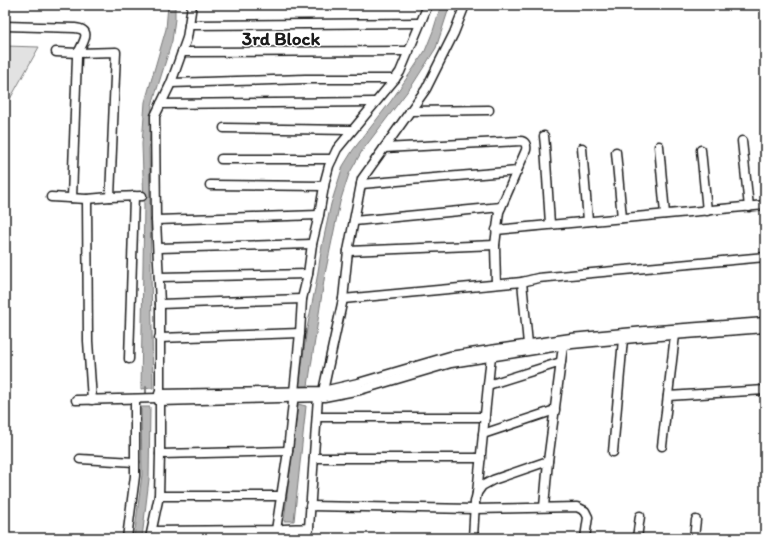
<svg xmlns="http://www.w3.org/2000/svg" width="770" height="543" viewBox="0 0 770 543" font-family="Itim,sans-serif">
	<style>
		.green { fill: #e2e2e2; stroke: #7f7f7f }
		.water { fill: #b8b8b8; stroke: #7a7a7a }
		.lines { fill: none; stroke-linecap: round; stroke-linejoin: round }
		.stream { stroke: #7a7a7a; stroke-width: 2 }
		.minor-casing { stroke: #1c1c1c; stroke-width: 11 }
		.minor { stroke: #fff; stroke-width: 8 }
		.labels { text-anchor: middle; stroke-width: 3; stroke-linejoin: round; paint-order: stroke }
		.quarter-label { font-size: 19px; font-weight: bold; fill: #1c1c1c; stroke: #fff }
	</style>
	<rect width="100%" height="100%" fill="#fff"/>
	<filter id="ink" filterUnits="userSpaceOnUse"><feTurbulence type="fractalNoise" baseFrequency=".025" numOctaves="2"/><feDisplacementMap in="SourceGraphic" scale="8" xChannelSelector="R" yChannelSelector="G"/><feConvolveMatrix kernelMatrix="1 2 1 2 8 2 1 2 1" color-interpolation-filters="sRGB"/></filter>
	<g filter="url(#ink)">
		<polygon class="green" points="5,46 39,47 5,108"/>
		<g class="water">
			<polygon points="168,5 175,5 175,19 172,41 152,105 149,150 153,388 141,389 144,206 142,144 145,102 166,29"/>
			<polygon points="441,5 450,5 436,48 413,84 362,151 349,174 340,202 325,274 308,386 299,386 307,328 316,284 322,246 331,204 343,166 353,150 391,101 413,69 425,51 433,31"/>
			<polygon points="298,404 306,406 294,521 284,521"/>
			<polygon points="141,407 150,407 149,479 142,538 134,538 142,475"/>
		</g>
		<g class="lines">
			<polyline class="stream" points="146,387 146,397"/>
			<defs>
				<g id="minor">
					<polyline points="189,25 420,23"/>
					<path d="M 5,26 L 75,28 C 96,30 79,46 77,57 L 72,198"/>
					<polyline points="56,52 78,53 116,52 110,197"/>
					<polyline points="182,52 409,51"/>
					<polyline points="171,83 305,79 395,79"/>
					<polyline points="161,104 375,102"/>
					<polyline points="410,111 489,110"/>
					<polyline points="224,128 352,130"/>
					<polyline points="544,136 545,146 550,224"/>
					<polyline points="742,141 749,207"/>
					<polyline points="659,146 665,214"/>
					<path d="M 384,148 L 520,141 C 525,141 527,145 526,150 L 499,212 L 495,245 L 496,284"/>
					<polyline points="582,148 588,221"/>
					<polyline points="701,150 707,211"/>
					<polyline points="616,152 622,218"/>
					<polyline points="221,159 332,159"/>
					<polyline points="361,184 517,171"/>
					<polyline points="210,185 324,186"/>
					<polyline points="51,197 87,199 110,197 142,196"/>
					<polyline points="87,199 88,341 92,400"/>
					<polyline points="156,220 319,215"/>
					<polyline points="354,221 501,207"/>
					<polyline points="496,230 765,205"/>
					<polyline points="158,248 312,244"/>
					<polyline points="348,251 495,245"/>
					<polyline points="159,277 308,274"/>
					<polyline points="522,282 528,344"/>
					<polyline points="343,299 522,282 538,278 765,257"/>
					<polyline points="160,304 302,299"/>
					<polyline points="159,338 300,333"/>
					<polyline points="129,359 134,196"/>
					<polyline points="488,385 561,362"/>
					<polyline points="323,391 343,299 348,251 362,179 426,89 454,33 465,5"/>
					<polyline points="159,394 323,391 358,383 450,356 571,338 645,331 765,322"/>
					<polyline points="668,396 765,390"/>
					<polyline points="76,400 159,398"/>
					<polyline points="159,401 324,397 360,390 451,363 572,344 646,337 765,328"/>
					<polyline points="317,417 485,417"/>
					<polyline points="483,434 555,410"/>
					<polyline points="662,446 675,335"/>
					<polyline points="613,452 623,339"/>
					<polyline points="160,454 288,451"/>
					<polyline points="314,458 481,458"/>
					<polyline points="80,459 135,462"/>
					<polyline points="477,493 491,356"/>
					<polyline points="159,496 281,496"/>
					<polyline points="310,506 474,509 577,507 585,511 588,517 585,538"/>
					<polyline points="544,507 548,461 563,346"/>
					<polyline points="309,528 318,397"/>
					<path d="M 152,531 L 276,530 C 287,528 298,529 309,528 L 307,538"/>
					<polyline points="127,538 135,476 135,399"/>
					<polyline points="150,538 159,496 160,454 160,304 156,220 155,116 171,83 182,52 187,38 192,5"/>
					<polyline points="276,538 276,530 288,451 300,333 302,299 308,274 312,244 319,215 325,181 329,166 337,149 395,79 400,72 428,5"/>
					<polyline points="473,538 475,502 477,493 482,486 493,480 548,461"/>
					<polyline points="637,538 640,516"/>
					<polyline points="694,538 696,520"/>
				</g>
			</defs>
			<use href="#minor" class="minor-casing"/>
			<use href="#minor" class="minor"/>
		</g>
	</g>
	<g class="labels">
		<g class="quarter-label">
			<text x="281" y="45">3rd Block</text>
		</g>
	</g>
	<rect width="770" height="543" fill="none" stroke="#fff" stroke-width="20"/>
	<rect x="10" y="10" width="750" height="523" fill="none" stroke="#1c1c1c" stroke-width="1.5" filter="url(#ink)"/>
</svg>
